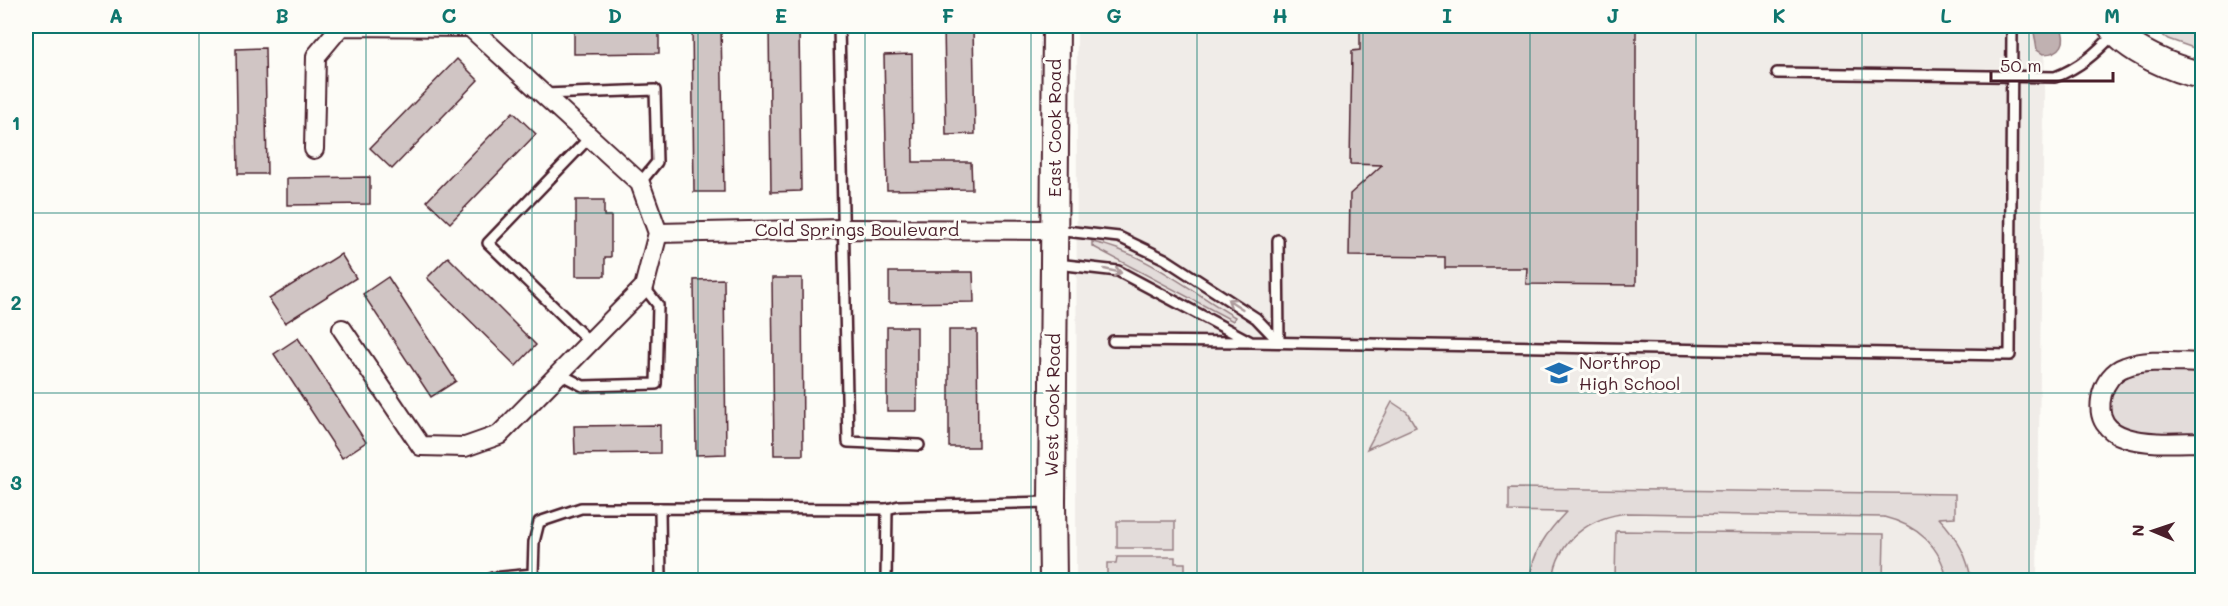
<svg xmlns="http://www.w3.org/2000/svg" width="2228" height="606" viewBox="0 0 2228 606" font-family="Mali,sans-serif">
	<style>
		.built { fill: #f0ece8 }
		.green { fill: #e3dcda; stroke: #967e82; stroke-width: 1.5 }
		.water { fill: #c0b1b1; stroke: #91777b; stroke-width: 1.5 }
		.building { fill: #d0c5c4; stroke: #4a1f2b; stroke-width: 1.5 }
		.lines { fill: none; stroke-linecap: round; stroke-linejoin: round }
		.service-casing { stroke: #4a1f2b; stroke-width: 14 }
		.minor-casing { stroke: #4a1f2b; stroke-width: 22 }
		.secondary-casing { stroke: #4a1f2b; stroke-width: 30 }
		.service { stroke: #fdfcf7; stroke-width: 9 }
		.minor { stroke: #fdfcf7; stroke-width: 18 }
		.secondary { stroke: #fdfcf7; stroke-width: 26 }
		.oneway { stroke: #ac999b }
		.grid { fill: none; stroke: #0f766e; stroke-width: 1.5; stroke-opacity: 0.55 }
		.labels { text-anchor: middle; stroke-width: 6; stroke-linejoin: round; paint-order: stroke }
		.street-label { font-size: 18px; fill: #4a1f2b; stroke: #fdfcf7 }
		.poi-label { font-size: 18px; fill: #4a1f2b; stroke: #fdfcf7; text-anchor: start }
		.neatline { fill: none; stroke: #0f766e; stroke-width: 2 }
		.grid-label { font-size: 20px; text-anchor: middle; font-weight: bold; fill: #0f766e }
	</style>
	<rect width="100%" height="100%" fill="#fdfcf7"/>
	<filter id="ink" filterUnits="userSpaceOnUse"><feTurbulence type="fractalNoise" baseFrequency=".0167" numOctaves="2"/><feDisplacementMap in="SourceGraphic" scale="12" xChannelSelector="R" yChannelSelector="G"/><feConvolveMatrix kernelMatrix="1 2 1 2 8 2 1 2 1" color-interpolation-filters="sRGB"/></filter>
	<g filter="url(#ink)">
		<polygon class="built" points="1077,26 2045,26 2037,580 1076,580"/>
		<g class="green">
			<polygon points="2150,26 2202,26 2202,51 2168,39"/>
			<path d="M 1092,242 C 1142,251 1191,291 1235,317 L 1233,321 L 1092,246 Z"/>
			<polygon points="2202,370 2202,437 2143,436 2114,423 2108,407 2108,398 2118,380 2137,371"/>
			<polygon points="1392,402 1407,412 1416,427 1367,449"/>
			<path d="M 1509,488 L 1955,494 L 1955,517 L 1939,518 C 1956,536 1968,555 1971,580 L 1947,580 C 1941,546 1917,525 1884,517 L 1629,513 C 1591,516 1557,540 1553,580 L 1530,580 C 1532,552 1547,532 1566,512 L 1509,511 Z"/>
			<rect x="1117" y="521" width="58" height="27"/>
			<polygon points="1616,531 1884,534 1883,580 1615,580"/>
			<polygon points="1117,557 1175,557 1175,563 1185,563 1185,578 1176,578 1175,580 1117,580 1116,578 1107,578 1107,563 1116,563"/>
		</g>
		<path class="water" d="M 2033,26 L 2060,26 C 2068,42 2062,54 2043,54 L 2037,50 Z"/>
		<g class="building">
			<polygon points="659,26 659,53 574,54 574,27"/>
			<polygon points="692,26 721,26 724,192 694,192"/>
			<polygon points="769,26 799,26 801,191 771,192"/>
			<polygon points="944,26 973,26 975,134 946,135"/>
			<polygon points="1360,26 1636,26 1636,285 1526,284 1527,268 1445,268 1445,257 1349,256 1350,194 1382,165 1350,164 1352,51 1360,50"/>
			<polygon points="265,48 267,174 238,174 236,49"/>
			<polygon points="912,54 913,162 971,162 972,189 887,190 884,55"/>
			<polygon points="457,59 478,80 392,169 370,148"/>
			<polygon points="513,112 536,134 450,223 427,201"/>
			<polygon points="370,177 370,204 287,205 287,178"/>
			<polygon points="576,200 604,200 604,216 611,216 611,257 605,257 605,276 576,276"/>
			<polygon points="341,254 356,278 285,323 269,299"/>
			<polygon points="448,257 536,345 516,366 427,278"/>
			<polygon points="889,272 973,272 974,302 889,303"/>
			<polygon points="388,277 456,381 431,397 363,294"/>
			<polygon points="772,278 802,278 803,455 774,455"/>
			<polygon points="724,279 726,454 696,455 694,280"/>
			<rect x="887" y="327" width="30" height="84"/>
			<polygon points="949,330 977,330 978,447 949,447"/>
			<polygon points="298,338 366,442 342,458 274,354"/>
			<polygon points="660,425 660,453 575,454 574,426"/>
		</g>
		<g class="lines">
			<defs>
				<g id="service">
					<polyline points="839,26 848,442 919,445"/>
					<path d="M 1777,73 L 2055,77 C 2079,68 2096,53 2114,34"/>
					<polyline points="544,94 655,90 657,162 640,183"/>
					<polyline points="1056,230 1119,237 1165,259 1256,318 1279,342"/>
					<polyline points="1278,240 1279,342"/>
					<polyline points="1057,264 1118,271 1251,342 2010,355 2012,26"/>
					<polyline points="1113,341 1249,342"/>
					<polyline points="590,342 488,243 590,137"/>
					<polyline points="560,374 583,386 656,384 658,305 644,287"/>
					<polyline points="492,580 492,578 533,574 534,542 539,522 581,508 660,508"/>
					<polyline points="661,580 660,508 887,509 899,506 1050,502"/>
					<polyline points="886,580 887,509"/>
				</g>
				<g id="minor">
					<polyline points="314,149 316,56 341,26 470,27 640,183 658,233 644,287 499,435 465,447 421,446 342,329"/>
					<polyline points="658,233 843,229 1055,230"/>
					<path d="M 2202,363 C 2178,363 2148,358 2125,367 C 2113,371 2105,383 2102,394 C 2088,452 2168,442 2202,442"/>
				</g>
				<g id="secondary">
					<path d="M 2111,26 C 2127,50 2174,70 2202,75"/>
					<polyline points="1053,580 1052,502 1056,26"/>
				</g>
			</defs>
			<use href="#service" class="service-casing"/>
			<use href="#minor" class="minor-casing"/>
			<use href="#secondary" class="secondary-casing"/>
			<use href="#service" class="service"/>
			<use href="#minor" class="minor"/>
			<use href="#secondary" class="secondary"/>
		</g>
		<defs><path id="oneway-shaft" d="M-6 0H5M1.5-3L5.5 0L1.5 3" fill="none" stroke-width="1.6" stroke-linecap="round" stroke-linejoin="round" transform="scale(1.5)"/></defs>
		<g class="oneway">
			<use href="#oneway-shaft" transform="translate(1113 271) rotate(13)"/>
			<use href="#oneway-shaft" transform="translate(1235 304) rotate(-147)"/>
		</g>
	</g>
	<path class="grid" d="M 199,26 L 199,580M 366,26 L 366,580M 532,26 L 532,580M 698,26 L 698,580M 865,26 L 865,580M 1031,26 L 1031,580M 1197,26 L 1197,580M 1363,26 L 1363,580M 1530,26 L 1530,580M 1696,26 L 1696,580M 1862,26 L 1862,580M 2029,26 L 2029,580M 26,213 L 2202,213M 26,393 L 2202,393"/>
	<defs>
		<symbol id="school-bare" viewBox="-9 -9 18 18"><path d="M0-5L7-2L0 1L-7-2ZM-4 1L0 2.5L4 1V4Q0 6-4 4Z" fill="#1f6fb2" stroke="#fdfcf7" stroke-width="2.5" paint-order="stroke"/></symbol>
	</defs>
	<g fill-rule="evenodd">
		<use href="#school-bare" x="1540" y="354" width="38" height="38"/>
	</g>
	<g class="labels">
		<g class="street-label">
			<text transform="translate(1055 128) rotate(-90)" y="6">East Cook Road</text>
			<text x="857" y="236">Cold Springs Boulevard</text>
			<text transform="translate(1053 405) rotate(-89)" y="6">West Cook Road</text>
		</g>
		<g class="poi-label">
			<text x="1579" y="369">Northrop<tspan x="1579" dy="21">High School</tspan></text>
		</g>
	</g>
	<rect width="2228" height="606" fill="none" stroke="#fdfcf7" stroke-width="66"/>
	<g transform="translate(2153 531) rotate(272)" stroke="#fdfcf7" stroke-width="4.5" paint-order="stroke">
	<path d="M0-4.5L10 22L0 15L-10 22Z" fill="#4a1f2b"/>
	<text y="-9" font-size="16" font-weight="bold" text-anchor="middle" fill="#4a1f2b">N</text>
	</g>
	<path d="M1991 72v9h122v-9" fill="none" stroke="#4a1f2b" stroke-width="3"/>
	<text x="2000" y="72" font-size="18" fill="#4a1f2b" stroke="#fdfcf7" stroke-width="4.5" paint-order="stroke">50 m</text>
	<rect x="33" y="33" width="2162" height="540" class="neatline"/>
	<g class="grid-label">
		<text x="116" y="23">A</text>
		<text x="282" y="23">B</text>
		<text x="449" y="23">C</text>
		<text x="615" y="23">D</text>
		<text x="781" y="23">E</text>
		<text x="948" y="23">F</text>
		<text x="1114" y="23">G</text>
		<text x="1280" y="23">H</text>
		<text x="1447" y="23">I</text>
		<text x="1613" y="23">J</text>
		<text x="1779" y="23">K</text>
		<text x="1946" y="23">L</text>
		<text x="2112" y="23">M</text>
		<text x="16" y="130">1</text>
		<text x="16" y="310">2</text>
		<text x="16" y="490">3</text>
	</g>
</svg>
